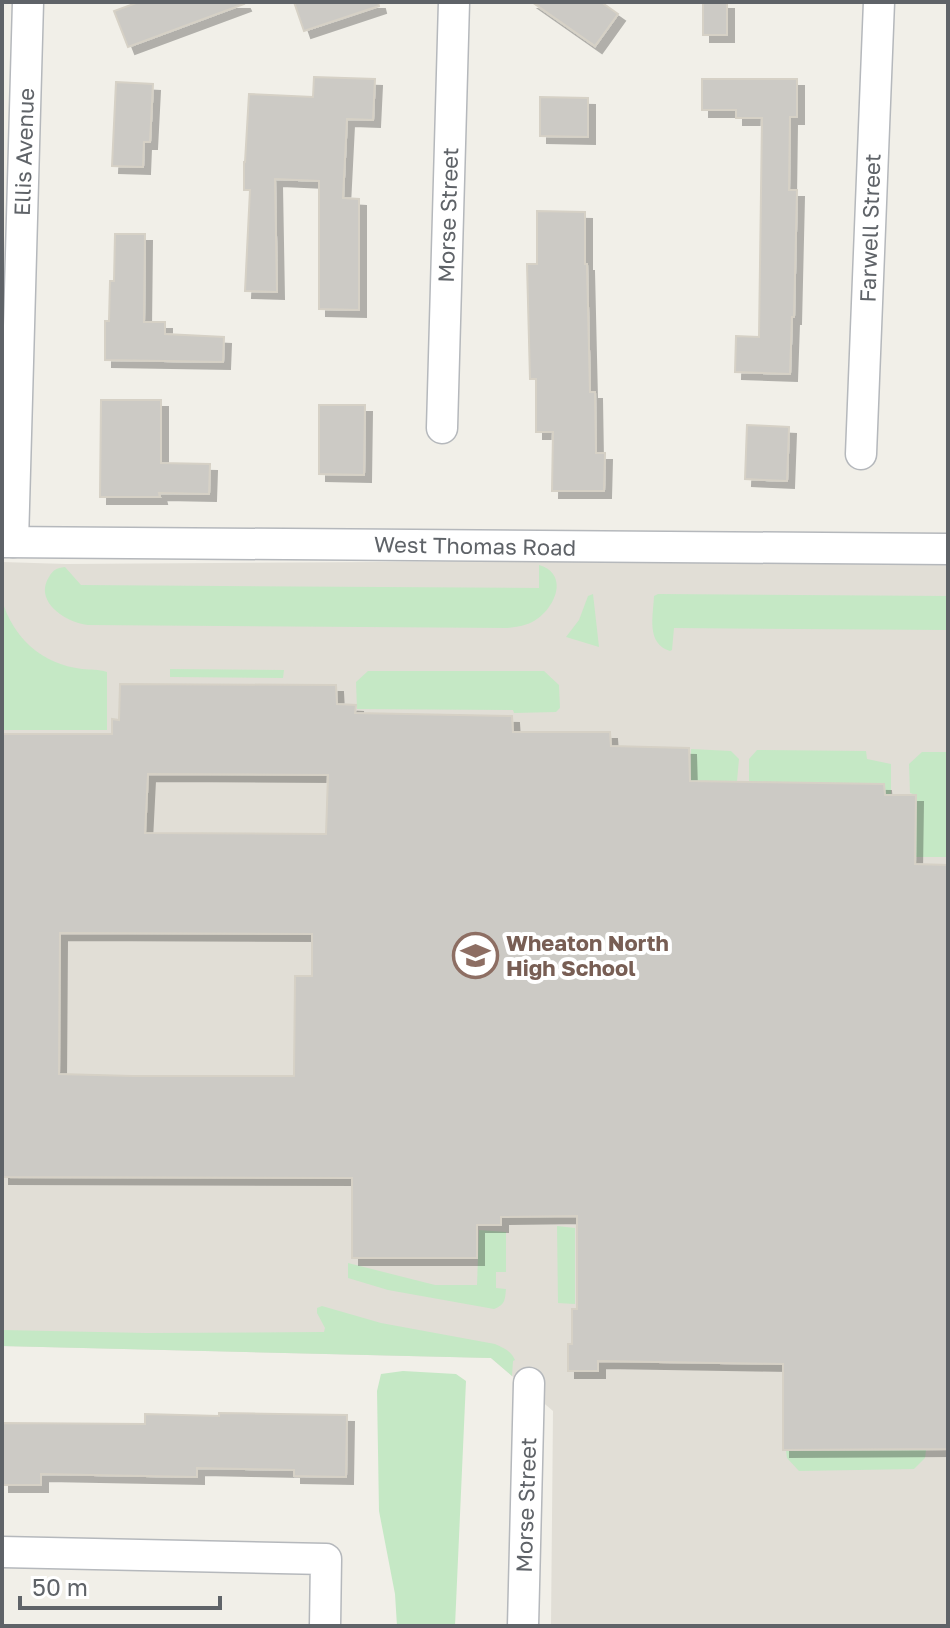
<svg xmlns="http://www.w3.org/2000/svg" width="950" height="1628" viewBox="0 0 950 1628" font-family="'Golos Text',sans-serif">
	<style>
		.education { fill: #e1ded6 }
		.green { fill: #c5e8c5 }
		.building { fill: #cccac5; stroke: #d6d1c6; stroke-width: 2; fill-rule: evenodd; filter: url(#shadow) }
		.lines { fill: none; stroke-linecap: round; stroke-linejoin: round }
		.minor-casing { stroke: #b5b8bc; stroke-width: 33 }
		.minor { stroke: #fff; stroke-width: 30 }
		.labels { text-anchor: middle; stroke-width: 8; stroke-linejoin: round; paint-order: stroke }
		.street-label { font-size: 22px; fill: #5f6368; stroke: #fff }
		.education-label { font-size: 22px; font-weight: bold; fill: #785e54; stroke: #fff; text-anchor: start }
	</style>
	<defs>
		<filter id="shadow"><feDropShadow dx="7" dy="7" stdDeviation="0" flood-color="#0004"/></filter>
	</defs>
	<rect width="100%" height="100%" fill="#f1efe8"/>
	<polygon class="education" points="537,561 948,565 948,1626 551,1626 553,1411 491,1358 2,1346 2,562 66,564"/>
	<g class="green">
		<path d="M 539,565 C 570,574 555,609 534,621 C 527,625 517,627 508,628 L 88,625 C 67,623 33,602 49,577 C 53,570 56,568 65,567 L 81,585 L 539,588 Z"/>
		<polygon points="593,594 599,647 566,637 579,620 588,596"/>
		<path d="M 658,594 L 948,596 L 948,630 L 674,628 L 672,650 L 670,651 C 646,643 653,617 654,596 Z"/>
		<path d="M 2,600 C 13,638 42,664 82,669 C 91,670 98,669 107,672 L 107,730 L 2,730 Z"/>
		<polygon points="170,669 284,670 283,678 170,677"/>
		<polygon points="368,671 544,671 559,685 560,708 556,712 514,713 513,710 357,709 356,682"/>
		<polygon points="691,749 731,751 739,759 737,781 690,781"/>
		<polygon points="757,750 866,751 867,759 891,764 891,795 885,795 884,784 749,782 749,759"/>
		<polygon points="922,752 948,752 948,857 912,857 915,836 916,795 910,793 909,764"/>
		<polygon points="557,1226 575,1228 575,1304 558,1303"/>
		<path d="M 479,1230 L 506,1232 L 506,1272 L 496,1272 L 496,1288 L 506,1289 C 505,1300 505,1305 494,1309 L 388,1290 L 348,1278 L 348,1263 L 435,1285 L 477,1285 Z"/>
		<path d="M 322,1306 L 381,1323 L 495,1344 C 504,1348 511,1351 515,1360 L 513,1361 L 512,1376 L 491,1358 L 2,1346 L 2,1330 L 146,1333 L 324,1332 L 325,1328 L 317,1313 L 317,1308 Z"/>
		<polygon points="403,1371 456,1374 466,1381 455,1626 397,1626 395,1594 379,1511 377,1391 381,1374"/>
		<polygon points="926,1450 925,1458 914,1469 799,1471 787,1458 786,1451"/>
	</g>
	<g class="building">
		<polygon points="139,2 243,2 244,4 128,47 114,11"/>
		<polygon points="294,2 378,2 379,6 304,31"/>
		<polygon points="532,2 601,2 618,14 595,46"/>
		<rect x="703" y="2" width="24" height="33"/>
		<polygon points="314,77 375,79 373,120 347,119 343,198 359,199 359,310 319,309 319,181 275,179 277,292 245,291 250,190 244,190 244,162 245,162 249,94 313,97"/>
		<polygon points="702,79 797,79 797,117 790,117 789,190 797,190 794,317 792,317 790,374 735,372 736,336 759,337 762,118 736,118 736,110 702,110"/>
		<polygon points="116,82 153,84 150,142 144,142 143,167 112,166"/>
		<polygon points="540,97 588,98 588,137 540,136"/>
		<polygon points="537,211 585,212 585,264 587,264 590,392 595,392 596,453 605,453 604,491 552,491 553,432 536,432 536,379 530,379 527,264 537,264"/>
		<polygon points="115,234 145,234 144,322 165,322 165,334 224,337 223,362 105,360 105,321 109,321 110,281 114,281"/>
		<polygon points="101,400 161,400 161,463 210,464 209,494 159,493 160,497 100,497"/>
		<polygon points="319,405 365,405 364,475 319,474"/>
		<polygon points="747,425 789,427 787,481 745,479"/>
		<path d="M 120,684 L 336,685 L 337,704 L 356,705 L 355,713 L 512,716 L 513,732 L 610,732 L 611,746 L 689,748 L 690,781 L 884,784 L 885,795 L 916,795 L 915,864 L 948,865 L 948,1449 L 783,1450 L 783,1364 L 598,1361 L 598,1371 L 568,1371 L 568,1344 L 572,1344 L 572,1309 L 577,1309 L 577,1216 L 501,1217 L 501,1225 L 477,1225 L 477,1258 L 352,1258 L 352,1178 L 2,1177 L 2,734 L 112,734 L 112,719 L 119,720 ZM 148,774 L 328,775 L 326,834 L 145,833 ZM 60,933 L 312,934 L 312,976 L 295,976 L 294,1076 L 133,1076 L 59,1074 Z"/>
		<polygon points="219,1413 347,1415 346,1477 294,1476 294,1470 197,1468 197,1477 41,1474 41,1485 2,1485 2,1423 145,1424 145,1414 219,1416"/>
	</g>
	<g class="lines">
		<defs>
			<g id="minor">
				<polyline points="442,428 454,2"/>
				<polyline points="861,454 879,2"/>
				<polyline points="2,542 948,549"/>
				<polyline points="13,542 28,2"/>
				<polyline points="2,1552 326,1559 325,1626"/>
				<polyline points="523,1626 529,1383"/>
			</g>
		</defs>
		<use href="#minor" class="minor-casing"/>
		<use href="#minor" class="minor"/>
	</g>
	<defs>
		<symbol id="school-ring" viewBox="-11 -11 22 22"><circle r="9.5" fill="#fff" stroke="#8d6e63" stroke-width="1.5"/><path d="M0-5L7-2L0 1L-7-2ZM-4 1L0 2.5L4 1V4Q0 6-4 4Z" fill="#8d6e63"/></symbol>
	</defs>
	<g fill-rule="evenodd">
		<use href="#school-ring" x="450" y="930" width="51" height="51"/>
	</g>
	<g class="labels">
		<g class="street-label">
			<text transform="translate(24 152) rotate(-88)" y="8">Ellis Avenue</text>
			<text transform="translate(448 215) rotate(-88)" y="8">Morse Street</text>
			<text transform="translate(870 228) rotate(-88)" y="8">Farwell Street</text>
			<text transform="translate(475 546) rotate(1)" y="8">West Thomas Road</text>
			<text transform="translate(526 1505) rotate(-88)" y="8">Morse Street</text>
		</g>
		<g class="education-label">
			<text x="506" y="951">Wheaton North<tspan x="506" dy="25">High School</tspan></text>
		</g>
	</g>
	<rect width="950" height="1628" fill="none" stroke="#5f6368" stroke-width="8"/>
	<path d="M20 1596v12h200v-12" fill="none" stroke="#5f6368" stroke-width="4"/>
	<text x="32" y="1596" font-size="24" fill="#5f6368" stroke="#ffffff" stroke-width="6" paint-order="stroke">50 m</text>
</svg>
